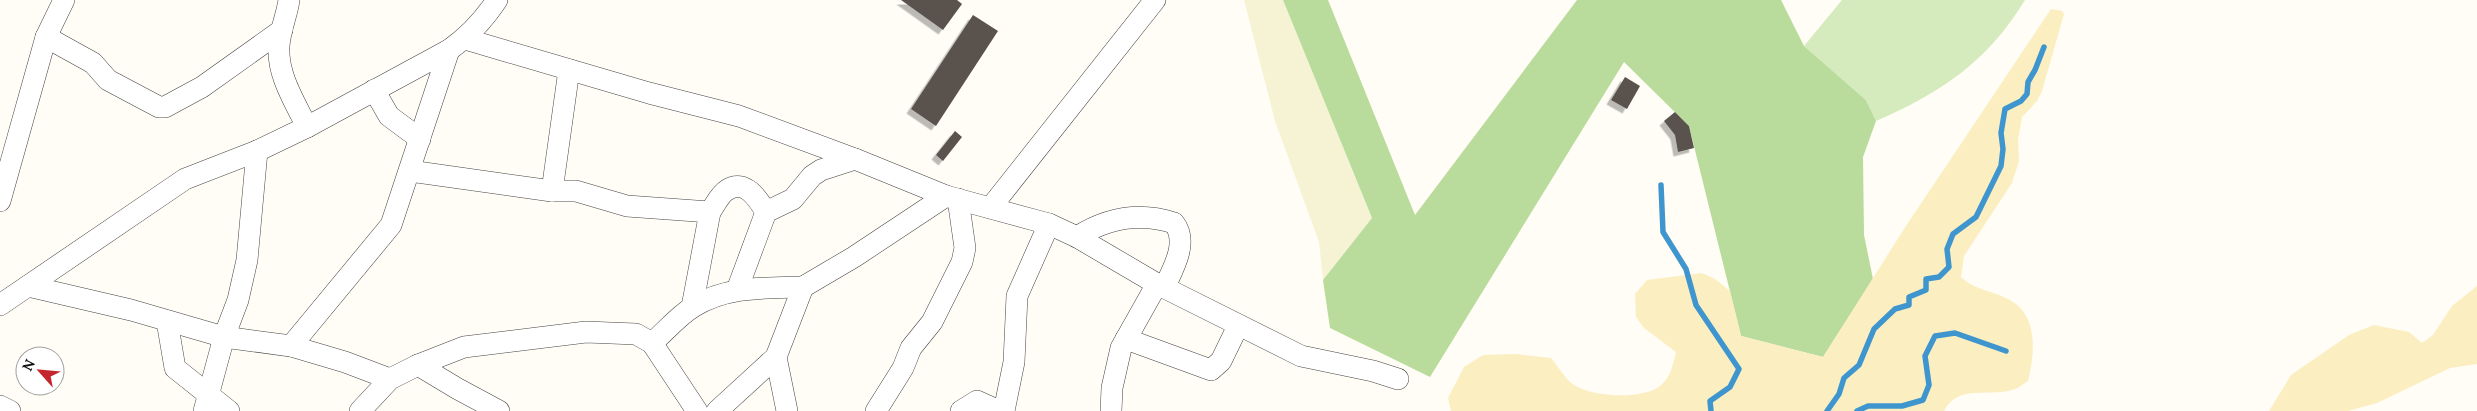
<svg xmlns="http://www.w3.org/2000/svg" width="2477" height="411" viewBox="0 0 2477 411" font-family="Lora,serif">
	<style>
		.farmland { fill: #f6f3d4 }
		.green { fill: #d5ebbd }
		.forest { fill: #b9dc9c }
		.sand { fill: #fbeec1 }
		.lines { fill: none; stroke-linecap: round; stroke-linejoin: round }
		.stream { stroke: #3f96cf; stroke-width: 5.5 }
		.building { fill: #5a524d; filter: url(#shadow) }
		.street-casing { stroke: #444; stroke-width: 22 }
		.street { stroke: #fff; stroke-width: 21 }
	</style>
	<defs>
		<filter id="shadow"><feDropShadow dx="-4.5" dy="4.5" stdDeviation="0" flood-color="#0004"/></filter>
	</defs>
	<rect width="100%" height="100%" fill="#fffdf5"/>
	<polygon class="farmland" points="1244,0 1283,0 1372,218 1323,280 1319,242 1275,121"/>
	<path class="green" d="M 1842,0 L 2025,0 C 1988,61 1941,93 1876,121 L 1866,100 L 1804,46 Z"/>
	<polygon class="forest" points="1283,0 1328,0 1415,215 1577,0 1781,0 1804,46 1866,100 1876,121 1863,157 1864,235 1873,279 1823,357 1741,336 1689,126 1624,62 1430,377 1330,328 1323,280 1372,218"/>
	<g class="sand">
		<path d="M 2051,9 L 2062,11 L 2064,14 L 2042,91 L 2037,101 L 2022,117 L 2018,140 L 2019,161 L 2012,183 L 1964,256 L 1961,277 C 1977,292 1997,291 2013,302 C 2039,319 2034,356 2028,381 C 2024,383 2019,388 2015,389 C 1991,398 1958,383 1944,411 L 1451,411 L 1448,398 L 1464,367 L 1483,355 L 1516,354 L 1551,358 C 1558,366 1565,379 1574,385 C 1591,397 1643,400 1660,386 C 1671,377 1673,365 1676,352 L 1644,328 L 1636,317 L 1635,294 L 1647,280 L 1702,273 L 1715,279 L 1730,291 L 1741,336 L 1823,357 L 1904,229 Z"/>
		<polygon points="2477,286 2477,364 2450,368 2377,403 2348,411 2269,411 2291,375 2349,335 2374,325 2409,332 2422,343 2433,335 2452,306"/>
	</g>
	<g class="lines">
		<g class="stream">
			<polyline points="1661,185 1663,232 1686,269 1696,305 1739,369 1730,387 1710,401 1711,411"/>
			<polyline points="1827,411 1839,394 1844,378 1859,365 1874,329 1895,309 1909,305 1909,297 1926,290 1926,279 1939,277 1949,267 1947,249 1953,234 1976,217 2001,166 2003,149 2001,133 2005,109 2021,101 2027,94 2028,82 2035,70 2044,47"/>
			<polyline points="1857,411 1868,406 1902,406 1923,400 1929,385 1925,356 1935,336 1955,333 2006,351"/>
		</g>
	</g>
	<g class="building">
		<polygon points="901,0 957,0 962,4 943,30"/>
		<polygon points="973,15 998,31 936,126 911,109"/>
		<polygon points="1625,77 1640,86 1627,109 1611,100"/>
		<polygon points="1675,112 1689,126 1694,148 1678,152 1675,135 1664,121"/>
		<polygon points="955,131 962,137 943,161 936,155"/>
	</g>
	<g class="lines">
		<defs>
			<g id="street">
				<path d="M 289,0 C 287,15 280,30 279,46 C 277,75 295,102 307,127"/>
				<polyline points="46,37 93,63 108,80 159,107 165,107 202,87 282,30"/>
				<polyline points="465,39 649,93 739,116 855,159 946,196"/>
				<polyline points="374,90 389,116 420,139"/>
				<polyline points="410,171 552,191 569,70"/>
				<polyline points="552,191 576,191 627,206 710,212 692,307"/>
				<polyline points="0,201 46,37 64,0"/>
				<polyline points="991,207 1155,0"/>
				<path d="M 710,212 C 715,205 720,194 727,190 C 745,178 758,199 766,212"/>
				<path d="M 1077,237 C 1107,218 1140,212 1174,223 C 1189,242 1173,269 1164,288"/>
				<polyline points="28,286 131,310 224,337 291,346 345,362 390,379"/>
				<polyline points="737,290 766,212 793,199 812,176 821,170 855,159"/>
				<path d="M 0,305 L 185,179 L 257,151 L 307,127 L 449,50 C 469,36 483,21 497,0"/>
				<polyline points="167,321 175,368 229,411"/>
				<polyline points="1126,339 1211,370 1221,361 1238,326"/>
				<polyline points="652,343 697,411"/>
				<polyline points="291,346 391,225 449,50"/>
				<polyline points="418,365 458,389 499,411"/>
				<polyline points="0,406 10,411"/>
				<polyline points="204,411 224,337 238,300 247,260 257,151"/>
				<path d="M 360,411 L 390,379 L 418,365 L 464,347 L 586,332 L 636,334 L 652,343 C 665,332 678,316 693,307 C 726,286 765,288 803,287"/>
				<polyline points="717,411 776,357"/>
				<polyline points="787,411 776,357 803,287 854,257 946,196 1049,224 1077,237 1157,284 1301,356 1373,371 1398,379"/>
				<polyline points="876,411 903,368 911,348 932,322 962,262 965,248 958,199"/>
				<polyline points="961,411 977,401 999,411"/>
				<polyline points="1004,411 1014,362 1017,296 1049,224"/>
				<polyline points="1111,411 1112,388 1121,348 1157,284"/>
			</g>
		</defs>
		<use href="#street" class="street-casing"/>
		<use href="#street" class="street"/>
	</g>
	<g transform="translate(40 371) rotate(297)"><circle r="24" fill="#ffffff" stroke="#a0a0a0"/>
	<path d="M0-4L9 19L0 12L-9 19Z" fill="#c4262e"/>
	<text y="-8" font-size="14" font-weight="bold" text-anchor="middle" fill="#111111">N</text>
	</g>
</svg>
